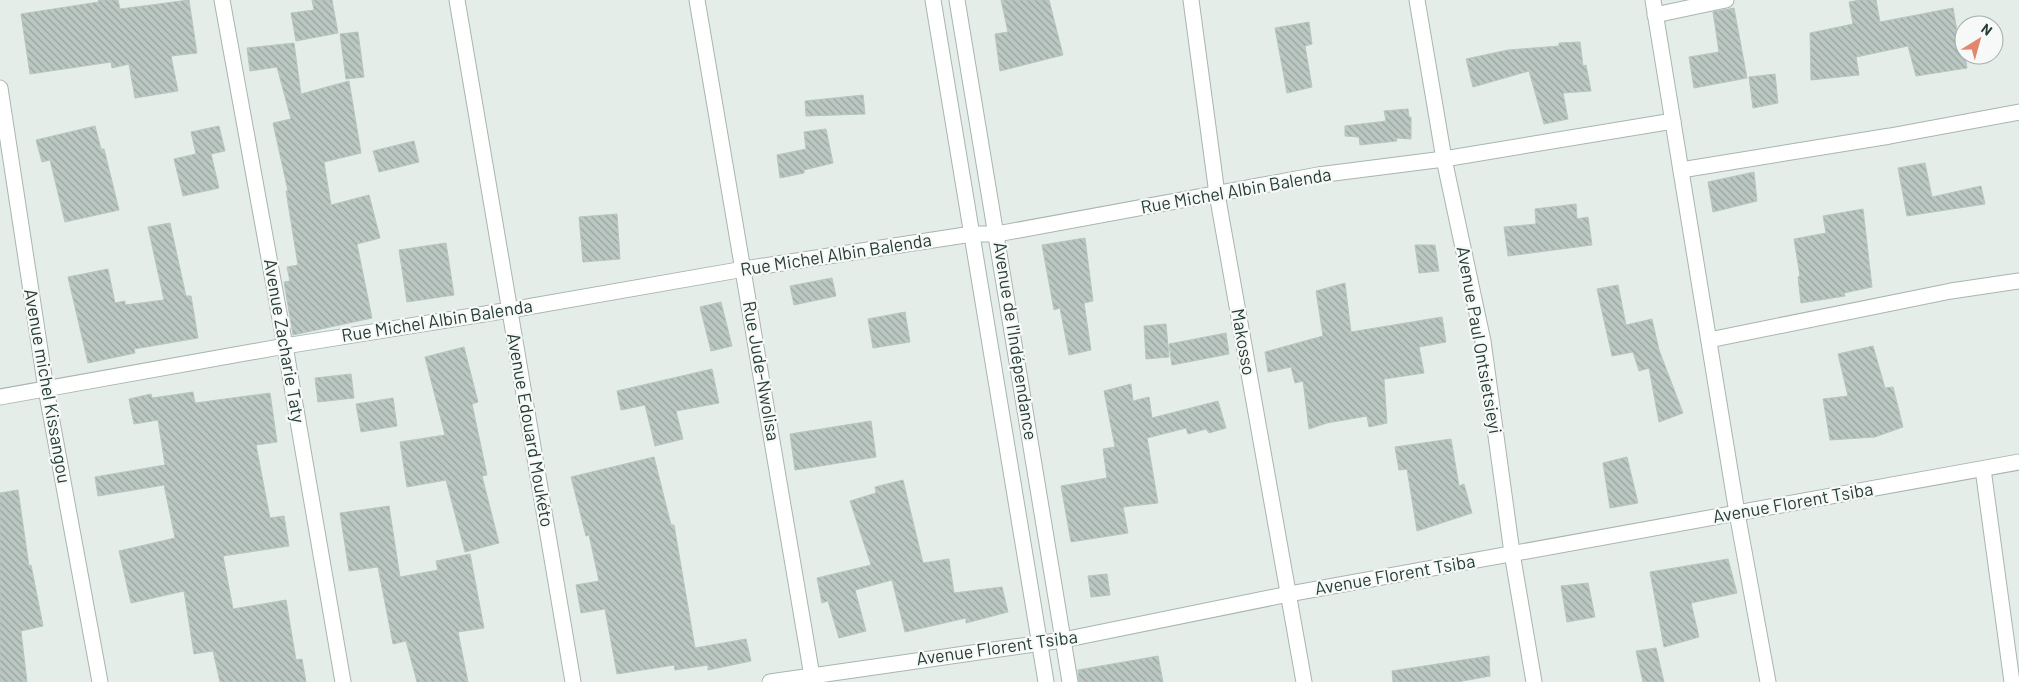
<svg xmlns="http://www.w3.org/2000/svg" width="2019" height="682" viewBox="0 0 2019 682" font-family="Barlow,sans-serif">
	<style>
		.building { fill: url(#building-back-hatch); stroke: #b8c6c0 }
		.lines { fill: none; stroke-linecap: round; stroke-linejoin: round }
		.minor-casing { stroke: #a8b5b0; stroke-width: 17 }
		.minor { stroke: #fff; stroke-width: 15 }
		.labels { text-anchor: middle; stroke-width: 4.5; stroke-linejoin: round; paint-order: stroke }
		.street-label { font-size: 18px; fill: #263d36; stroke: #f6f9f7 }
	</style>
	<defs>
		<pattern id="building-back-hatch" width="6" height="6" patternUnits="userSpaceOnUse" patternTransform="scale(1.25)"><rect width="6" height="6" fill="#bbc7c2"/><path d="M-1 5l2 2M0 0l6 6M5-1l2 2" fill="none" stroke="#98a39e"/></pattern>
	</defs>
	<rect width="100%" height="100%" fill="#e5ede9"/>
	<g class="building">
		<polygon points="98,0 118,0 120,9 189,0 197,53 171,56 178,91 135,98 129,64 112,68 111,62 30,74 21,14 99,2"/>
		<polygon points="312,0 332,0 338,33 296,41 291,13 314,10"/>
		<polygon points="1001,0 1049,0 1063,55 1000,71 995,34 1008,32"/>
		<polygon points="1860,0 1876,0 1880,22 1953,8 1959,43 1963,42 1967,68 1916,76 1908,46 1856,57 1859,75 1811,80 1810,33 1853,24 1849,2"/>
		<polygon points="1734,8 1747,78 1694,88 1689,57 1719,52 1713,12"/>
		<polygon points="1309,22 1312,44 1305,46 1312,87 1287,93 1275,28"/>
		<polygon points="358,32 364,77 346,79 340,34"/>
		<polygon points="1580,42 1583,66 1586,65 1591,91 1563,93 1568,119 1544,124 1529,71 1473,87 1466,59 1508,50 1559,46 1559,43"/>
		<polygon points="294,43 301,94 349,81 361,153 324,162 331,205 369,195 380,238 357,244 372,318 293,335 284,282 290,281 287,267 298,265 286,191 288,191 273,123 291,119 277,67 250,71 247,48"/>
		<polygon points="1775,74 1778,103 1753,108 1749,77"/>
		<polygon points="863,95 865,114 806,116 805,101"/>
		<polygon points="1408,109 1409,117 1411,117 1411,139 1396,138 1397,141 1360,145 1359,137 1345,136 1345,126 1386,121 1384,111"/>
		<polygon points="95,126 101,149 104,149 119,210 65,222 50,160 42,162 36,140"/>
		<polygon points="219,126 225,151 211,154 219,188 183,196 174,159 196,154 191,132"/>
		<polygon points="826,129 833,163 804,170 804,173 780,178 777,155 806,149 804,132"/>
		<polygon points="414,141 419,162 379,172 373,151"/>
		<polygon points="1925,163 1932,197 1981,186 1985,204 1907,216 1898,168"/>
		<polygon points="1754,172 1757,201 1713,212 1708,182"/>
		<polygon points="1576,204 1577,219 1588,217 1592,245 1508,256 1504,227 1536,224 1535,209"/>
		<polygon points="1863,209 1872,287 1844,293 1845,296 1801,303 1798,277 1800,276 1794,239 1826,233 1823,216"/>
		<polygon points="617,214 620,259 583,262 579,217"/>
		<polygon points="170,223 186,296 191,296 198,338 134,349 135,353 88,363 68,277 108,269 115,303 125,301 125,305 164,300 148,227"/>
		<polygon points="1085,238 1093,301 1084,303 1091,350 1069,355 1060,308 1054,310 1042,245"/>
		<polygon points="446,243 454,295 407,302 399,250"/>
		<polygon points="1415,245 1435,245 1439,271 1419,273"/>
		<polygon points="832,278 836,296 794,305 790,286"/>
		<polygon points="1345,283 1351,332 1442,317 1446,342 1419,347 1424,373 1384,379 1387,423 1369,427 1367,416 1327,423 1309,429 1303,381 1295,383 1291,367 1268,372 1265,352 1323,336 1316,291"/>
		<polygon points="1618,285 1626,325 1652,319 1659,350 1683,413 1659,422 1649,368 1639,371 1633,352 1612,356 1597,289"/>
		<polygon points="721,302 732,346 711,351 700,307"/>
		<polygon points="905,312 910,342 873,348 868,319"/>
		<polygon points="1166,324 1169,357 1146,359 1144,326"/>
		<polygon points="1226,333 1229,354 1172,365 1169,344"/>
		<polygon points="1873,346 1885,388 1893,387 1903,427 1875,437 1830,440 1823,399 1848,396 1838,354"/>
		<polygon points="464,347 478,402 472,404 487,475 482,476 499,543 465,552 446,480 407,487 400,442 445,435 425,357"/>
		<polygon points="712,369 719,403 676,411 683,439 655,446 645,405 621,410 617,391"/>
		<polygon points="351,374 354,398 318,402 315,378"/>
		<polygon points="1131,384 1133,401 1149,397 1152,418 1218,401 1226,428 1209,433 1206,429 1188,434 1186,428 1147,438 1158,503 1123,507 1128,533 1071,542 1061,486 1107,478 1103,449 1115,447 1104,391"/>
		<polygon points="193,392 195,403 270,393 277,442 256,445 270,518 284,516 289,546 223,556 233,609 286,600 296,660 302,659 306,682 220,682 213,651 194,654 184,591 131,603 119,551 175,538 164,485 98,496 95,477 165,465 158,420 134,424 129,399 151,394 152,398"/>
		<polygon points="393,398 397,426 361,432 356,404"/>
		<polygon points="871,421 876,457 795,470 790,434"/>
		<polygon points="1451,439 1459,486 1464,484 1472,513 1417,531 1407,469 1399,470 1395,447"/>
		<polygon points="654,457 671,525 674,525 695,648 746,639 751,661 708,670 708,665 675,670 674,665 617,674 605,609 581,613 576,585 599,581 589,535 586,536 571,477"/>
		<polygon points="1627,457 1638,503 1610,508 1603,463"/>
		<polygon points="903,480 923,563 949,559 954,593 1002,587 1008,612 966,623 966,618 905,632 892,580 855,590 866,631 839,638 828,601 822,603 817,578 871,565 850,501 876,493 875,487"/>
		<polygon points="18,490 29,566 31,565 43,626 21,631 27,682 0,682 0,493"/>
		<polygon points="389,506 400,577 438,570 436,561 470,554 484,628 458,632 468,682 417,682 406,641 393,644 378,567 349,571 340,513"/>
		<polygon points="1728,559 1737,593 1691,603 1699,637 1664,647 1650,572"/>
		<polygon points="1107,574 1110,595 1091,597 1088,576"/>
		<polygon points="1588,583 1595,617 1567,622 1561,586"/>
		<polygon points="1656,648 1664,682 1643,682 1636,651"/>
		<polygon points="1158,656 1163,682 1079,682 1078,670"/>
		<polygon points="1489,656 1490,676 1457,682 1393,682 1392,671"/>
	</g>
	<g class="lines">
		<defs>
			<g id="minor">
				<polyline points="222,0 285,346 343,682"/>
				<polyline points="457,0 573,682"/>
				<polyline points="697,0 813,682"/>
				<polyline points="933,0 1046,682"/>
				<polyline points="957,0 1070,682"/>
				<polyline points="1191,0 1217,194 1304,682"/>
				<polyline points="1417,0 1444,159 1483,341 1512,553 1534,682"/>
				<polyline points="1653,0 1737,513 1768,682"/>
				<polyline points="1655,15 1726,0"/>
				<polyline points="0,88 46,389 100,682"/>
				<polyline points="1681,170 1890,136 2019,112"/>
				<polyline points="1709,340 1951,291 2019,281"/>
				<polyline points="0,397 285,346 510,310 744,269 972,234 997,234 1318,175 1444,159 1673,121"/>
				<polyline points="1983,469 2012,682"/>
				<polyline points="770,682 1063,640 1289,594 2019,462"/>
			</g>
		</defs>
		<use href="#minor" class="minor-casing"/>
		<use href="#minor" class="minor"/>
	</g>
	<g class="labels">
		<g class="street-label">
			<text transform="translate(1236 191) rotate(-10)" y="6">Rue Michel Albin Balenda</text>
			<text transform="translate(836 255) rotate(-9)" y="6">Rue Michel Albin Balenda</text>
			<text transform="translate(437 321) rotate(-9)" y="6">Rue Michel Albin Balenda</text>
			<text transform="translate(1479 340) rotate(80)" y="6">Avenue Paul Ontsietsieyi</text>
			<text transform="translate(284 341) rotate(80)" y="6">Avenue Zacharie Taty</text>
			<text transform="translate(1015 341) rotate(81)" y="6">Avenue de l'Indépendance</text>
			<text transform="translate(1243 342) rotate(80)" y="6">Makosso</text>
			<text transform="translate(761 371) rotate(80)" y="6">Rue Jude-Nwolisa</text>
			<text transform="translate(47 386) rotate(80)" y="6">Avenue michel Kissangou</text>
			<text transform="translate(530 430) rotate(80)" y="6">Avenue Edouard Moukéto</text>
			<text transform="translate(1793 503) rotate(-10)" y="6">Avenue Florent Tsiba</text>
			<text transform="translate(1395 575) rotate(-10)" y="6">Avenue Florent Tsiba</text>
			<text transform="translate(997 648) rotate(-8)" y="6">Avenue Florent Tsiba</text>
		</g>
	</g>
	<g transform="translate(1979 40) rotate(37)"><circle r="24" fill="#f6f9f7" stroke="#a3aeaa"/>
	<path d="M0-4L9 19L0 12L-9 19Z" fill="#e2876e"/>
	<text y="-8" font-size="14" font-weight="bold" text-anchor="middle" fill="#263d36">N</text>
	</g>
</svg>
